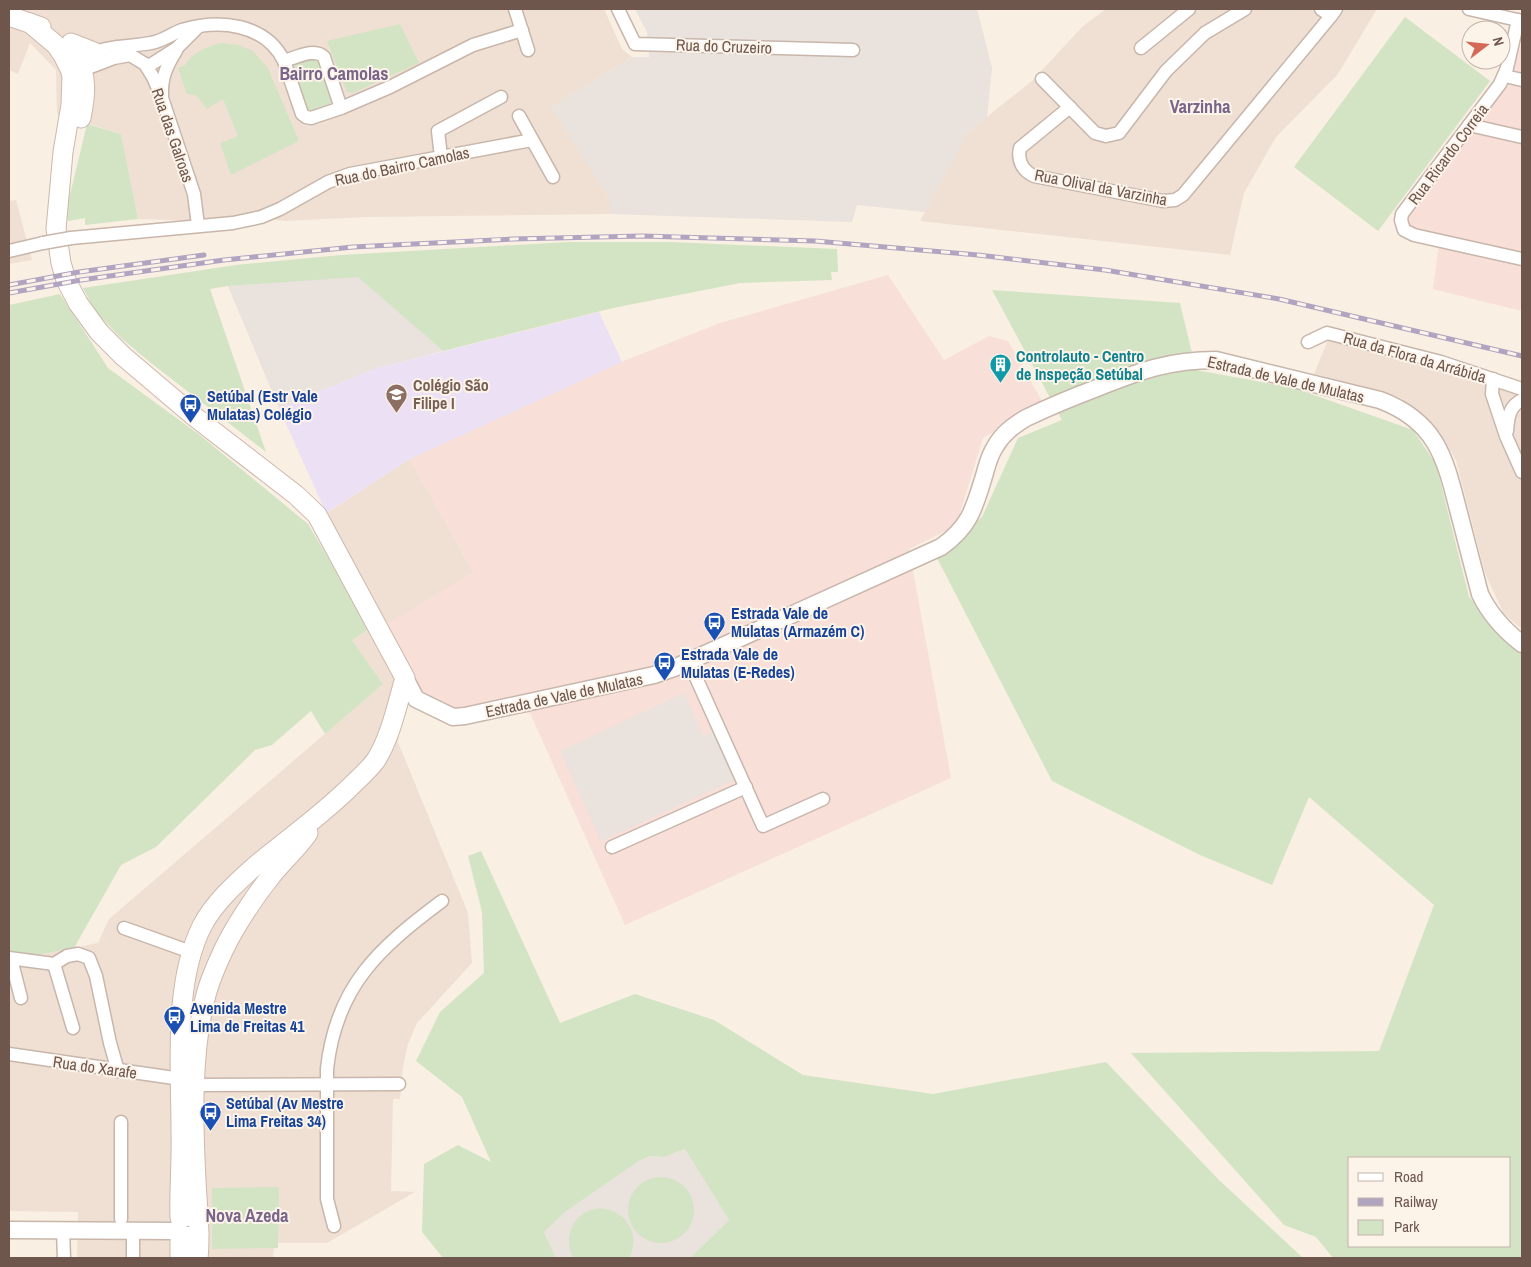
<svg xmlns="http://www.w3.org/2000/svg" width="1531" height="1267" viewBox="0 0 1531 1267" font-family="'Archivo Narrow',sans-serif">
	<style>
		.residential { fill: #efe0d3 }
		.commercial { fill: #f8dfd8 }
		.industrial { fill: #e9e2dd }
		.education { fill: #ece0f5 }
		.green { fill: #d3e4c4; fill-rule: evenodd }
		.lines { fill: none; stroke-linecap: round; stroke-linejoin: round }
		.minor-casing { stroke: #c8b6ab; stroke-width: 15 }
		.tertiary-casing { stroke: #c8b6ab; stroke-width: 19 }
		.secondary-casing { stroke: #cdb8ac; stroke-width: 21 }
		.minor { stroke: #fff; stroke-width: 12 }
		.tertiary { stroke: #fff; stroke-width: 16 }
		.secondary { stroke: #fff; stroke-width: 19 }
		.rail-casing { stroke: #b1a4c0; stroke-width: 5 }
		.rail { stroke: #fcf3e9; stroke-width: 3; stroke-dasharray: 9; stroke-linecap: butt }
		.minor-bridge-casing { stroke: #c8b6ab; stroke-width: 15; stroke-linecap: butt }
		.minor-bridge { stroke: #fff; stroke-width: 12 }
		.labels { text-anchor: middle; stroke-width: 4; stroke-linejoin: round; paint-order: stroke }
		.street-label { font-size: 16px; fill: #6e564c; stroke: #fcf3e9 }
		.culture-label { font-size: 16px; font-weight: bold; fill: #0d838f; stroke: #fcf3e9; text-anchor: start }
		.education-label { font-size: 16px; font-weight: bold; fill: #785e54; stroke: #fcf3e9; text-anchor: start }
		.transit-label { font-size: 16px; font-weight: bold; fill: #164399; stroke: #fcf3e9; text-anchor: start }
		.neighbourhood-label { font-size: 18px; font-weight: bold; fill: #7a658a; stroke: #fcf3e9 }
	</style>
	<rect width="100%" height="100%" fill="#f9efe3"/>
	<g class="residential">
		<polygon points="9,9 604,9 622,49 632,57 551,107 610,199 610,214 366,217 285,221 243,216 208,221 138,219 121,134 57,114 56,70 30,43 18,74 9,70"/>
		<polygon points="1106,9 1377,9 1338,74 1276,137 1244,193 1230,255 920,221 969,131 1032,81 1083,26"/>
		<polygon points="16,200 32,260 9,264 9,201"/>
		<polygon points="1328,340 1478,380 1522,396 1522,629 1504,614 1485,573 1456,460 1436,428 1401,398 1314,374"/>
		<polygon points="410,459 473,572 404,702 398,742 468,913 472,963 417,1023 408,1044 403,1067 400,1099 393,1099 391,1191 415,1192 327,1243 274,1243 273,1258 77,1258 78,1212 9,1211 9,952 26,957 98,943 109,919 383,684 352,640 367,630 322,516"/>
	</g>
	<g class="commercial">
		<polygon points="1522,40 1522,311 1433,289 1440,235 1411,228 1407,218 1514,71"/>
		<polygon points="888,275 944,360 989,336 1008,341 1043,403 983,438 956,526 909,549 951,778 625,925 530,713 451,710 426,698 416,686 382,627 473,572 410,459 626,360 720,323"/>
	</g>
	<g class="industrial">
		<polygon points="635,9 977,9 992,68 987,117 969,131 925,212 857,205 852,222 610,214 610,199 551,107 632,57 649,57 647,32"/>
		<polygon points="358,276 443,351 374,369 279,408 228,286"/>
		<polygon points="684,693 704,736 714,731 736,779 601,841 560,751"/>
		<polygon points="685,1149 729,1220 693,1255 691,1258 556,1258 544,1232 565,1212 639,1161 650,1156 664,1157"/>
	</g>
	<polygon class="education" points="599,312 622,362 410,459 326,513 279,408 374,369"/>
	<g class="green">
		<polygon points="1405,17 1490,81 1378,231 1294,167"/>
		<polygon points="400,24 419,63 353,93 347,92 327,41"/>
		<path d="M 221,43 L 239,45 L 253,51 L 268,68 L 299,141 L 231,175 L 220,143 L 238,136 L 223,99 L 207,109 L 196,95 L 187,94 L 178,68 L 185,65 C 193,52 206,47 221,43 Z"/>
		<polygon points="312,59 319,62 332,99 329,106 313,112 305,110 291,69 296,64"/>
		<polygon points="87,124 121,134 138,219 85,225 85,218 68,221 66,211"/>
		<polygon points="568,242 670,242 837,249 838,272 831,272 832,280 740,283 613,308 443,351 358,277 228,286 210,289 266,452 151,363 121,338 95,311 83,288 236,265 341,255"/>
		<path d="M 992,290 L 1180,303 L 1196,370 L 1294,388 L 1413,430 L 1436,464 L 1469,597 L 1522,652 L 1522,1258 L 1333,1258 L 1316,1237 L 1284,1225 L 1131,1053 L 1379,1051 L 1434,905 L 1309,797 L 1272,885 L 1200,855 L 1052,781 L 937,558 L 982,517 L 1018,438 L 1062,420 ZM 1350,1158 L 1510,1158 L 1510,1246 L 1350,1246 Z"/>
		<polygon points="60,294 108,368 201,436 308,524 346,588 367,630 352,640 383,684 325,734 311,711 272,745 255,750 156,847 121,865 74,948 26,957 9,952 9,305"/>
		<polygon points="481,851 560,1023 635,994 714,1020 803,1075 933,1094 1106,1062 1219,1180 1303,1258 691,1258 693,1255 729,1220 685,1149 664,1157 650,1156 639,1161 565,1212 544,1232 556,1258 443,1258 422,1232 424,1164 458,1145 491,1162 462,1097 416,1061 440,1012 484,973 482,912 468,856"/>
		<circle cx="661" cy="1210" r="33"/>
		<polygon points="279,1187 278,1248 212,1249 212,1188"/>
		<path d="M 594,1209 C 622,1205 643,1233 629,1258 L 573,1258 C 563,1238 572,1215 594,1209 Z"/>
	</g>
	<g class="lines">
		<defs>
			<g id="minor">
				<polyline points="515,9 528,50"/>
				<polyline points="618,9 635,44 853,50"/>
				<polyline points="1321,9 1331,16 1336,9"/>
				<polyline points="1469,9 1522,21"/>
				<polyline points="1518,20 1507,68 1500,84 1402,214 1401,220 1404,230 1414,235 1522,259"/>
				<polyline points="117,47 145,64 153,77 162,98 194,194 198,225"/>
				<polyline points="1141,48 1189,9"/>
				<path d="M 87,56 C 106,45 130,47 151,43 C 163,41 171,34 182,30 C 219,19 265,23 284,61 L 302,114 L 306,117 L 311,118 L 341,108 L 390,87 L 473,45 L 522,30"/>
				<path d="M 284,61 C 295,58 315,47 324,57 L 341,108"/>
				<polyline points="81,65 88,68 114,58 130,55"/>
				<polyline points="147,67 177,48 198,27"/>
				<polyline points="1505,76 1522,80"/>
				<polyline points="1042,79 1095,133 1106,136 1119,133 1166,71 1205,33 1245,9"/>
				<path d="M 162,95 C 161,78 167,65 176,51"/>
				<path d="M 1070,107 L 1020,148 C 1017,161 1023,171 1034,176 L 1163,201 L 1175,200 L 1183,195 L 1331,16"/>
				<polyline points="519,116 553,177"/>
				<polyline points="1469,125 1522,137"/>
				<polyline points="441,157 438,131 501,97"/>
				<polyline points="71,238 233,223 261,217 280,209 328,182 350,174 532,140"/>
				<polyline points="9,251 43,243"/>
				<polyline points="1308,342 1327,333 1441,362 1522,389"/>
				<polyline points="1493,379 1492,394 1506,436 1522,472"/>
				<path d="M 1507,431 C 1508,418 1509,406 1522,400"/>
				<polyline points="689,662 763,826 823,799"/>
				<polyline points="612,847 746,787"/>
				<polyline points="124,928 191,952"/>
				<polyline points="9,958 54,964 67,956 78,954 89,958 96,976 110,1043 118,1071"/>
				<polyline points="11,959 21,998"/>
				<polyline points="54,964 73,1028"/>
				<polyline points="9,1054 181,1079"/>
				<polyline points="195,1085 399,1084"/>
				<polyline points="121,1219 121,1122"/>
				<path d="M 334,1226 L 327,1199 L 327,1069 C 336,986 379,948 442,901"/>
				<polyline points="63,1230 64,1258"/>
				<polyline points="133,1258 133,1231"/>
			</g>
			<g id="tertiary">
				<path d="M 405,678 L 416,699 L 453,717 L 465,716 L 654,675 L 674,668 L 941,547 C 970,526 974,509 984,476 C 987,466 989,456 995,447 C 1002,434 1013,426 1026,418 C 1049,407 1073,397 1097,388 C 1140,371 1169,360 1216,360 L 1380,400 C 1438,422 1445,459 1459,513 C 1466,540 1473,567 1480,594 C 1490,615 1504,630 1522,644"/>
				<polyline points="9,1230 177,1231 180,1234"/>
			</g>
			<g id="secondary">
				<polyline points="9,16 41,27"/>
				<path d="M 30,23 L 56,45 L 63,55 L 70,69 L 72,76 L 71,105 L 63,152 L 56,229 L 61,263 L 66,280 L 78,303 L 99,332 L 123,356 L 195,417 L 296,495 L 317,515 L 405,678 C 397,705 391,736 376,760 C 368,771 357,780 347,790 C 318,818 285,841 254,867 C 235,884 214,903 202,926 C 173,984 181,1067 181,1131 C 182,1160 179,1189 180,1218 L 191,1215 L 198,1219"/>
				<polyline points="71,43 94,52"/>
				<path d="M 77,55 C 87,79 86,93 81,118"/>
				<path d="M 180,1258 L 180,1234 C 186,1238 193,1237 199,1233"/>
				<path d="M 198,1258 C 201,1231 197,1207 196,1180 C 193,1122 191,1051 206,995 C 210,979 217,964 224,949 C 235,926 255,896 271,876 C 283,861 298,848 308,833"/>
			</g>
		</defs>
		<use href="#minor" class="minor-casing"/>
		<use href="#tertiary" class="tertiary-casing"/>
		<use href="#secondary" class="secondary-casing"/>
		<use href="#minor" class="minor"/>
		<use href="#tertiary" class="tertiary"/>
		<use href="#secondary" class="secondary"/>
		<defs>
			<g id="rail">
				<polyline points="9,285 79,272 204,255"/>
				<polyline points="9,293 81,280 224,260 353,247 513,239 642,236 815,241 978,255 1105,270 1279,299 1522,356"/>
			</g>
		</defs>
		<use href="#rail" class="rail-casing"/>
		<use href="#rail" class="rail"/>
		<defs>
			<polyline id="minor-bridge" points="43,243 71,238"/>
		</defs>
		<use href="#minor-bridge" class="minor-bridge-casing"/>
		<use href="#minor-bridge" class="minor-bridge"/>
	</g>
	<defs>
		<symbol id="building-pin" viewBox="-11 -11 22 30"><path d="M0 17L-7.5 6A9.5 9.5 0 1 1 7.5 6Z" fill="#0f9aa8" stroke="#fcf3e9"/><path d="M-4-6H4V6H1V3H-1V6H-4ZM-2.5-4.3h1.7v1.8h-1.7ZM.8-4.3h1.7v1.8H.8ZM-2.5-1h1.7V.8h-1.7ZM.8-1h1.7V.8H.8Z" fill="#fff"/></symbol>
		<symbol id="school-pin" viewBox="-11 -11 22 30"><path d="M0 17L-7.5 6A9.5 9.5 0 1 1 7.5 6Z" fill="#8d6e63" stroke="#fcf3e9"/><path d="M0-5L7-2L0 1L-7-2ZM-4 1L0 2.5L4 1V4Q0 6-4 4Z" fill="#fff"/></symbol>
		<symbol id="bus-pin" viewBox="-11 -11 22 30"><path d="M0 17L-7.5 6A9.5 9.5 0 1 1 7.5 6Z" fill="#1a4fb4" stroke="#fcf3e9"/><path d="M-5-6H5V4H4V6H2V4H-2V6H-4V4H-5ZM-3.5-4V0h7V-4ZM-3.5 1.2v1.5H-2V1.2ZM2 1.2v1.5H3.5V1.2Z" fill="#fff"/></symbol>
	</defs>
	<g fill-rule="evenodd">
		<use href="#building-pin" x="988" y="352" width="25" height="34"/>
		<use href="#school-pin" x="384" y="382" width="25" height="34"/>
		<use href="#bus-pin" x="178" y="392" width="25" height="34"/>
		<use href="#bus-pin" x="702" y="610" width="25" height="34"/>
		<use href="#bus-pin" x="652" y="650" width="25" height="34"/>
		<use href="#bus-pin" x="162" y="1004" width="25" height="34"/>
		<use href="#bus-pin" x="198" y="1100" width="25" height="34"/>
	</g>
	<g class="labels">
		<g class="street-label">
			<text transform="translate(724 46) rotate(2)" y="6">Rua do Cruzeiro</text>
			<text transform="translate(173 135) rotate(71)" y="6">Rua das Galroas</text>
			<text transform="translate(1448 154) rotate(-53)" y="6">Rua Ricardo Correia</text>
			<text transform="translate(402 166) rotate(-12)" y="6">Rua do Bairro Camolas</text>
			<text transform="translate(1101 187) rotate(11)" y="6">Rua Olival da Varzinha</text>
			<text transform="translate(1415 357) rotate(16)" y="6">Rua da Flora da Arrábida</text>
			<text transform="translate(1286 379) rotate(13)" y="6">Estrada de Vale de Mulatas</text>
			<text transform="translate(564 695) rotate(-12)" y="6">Estrada de Vale de Mulatas</text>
			<text transform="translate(95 1067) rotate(8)" y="6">Rua do Xarafe</text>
		</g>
		<g class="culture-label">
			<text x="1016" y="362">Controlauto - Centro<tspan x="1016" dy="18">de Inspeção Setúbal</tspan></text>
		</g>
		<g class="education-label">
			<text x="413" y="391">Colégio São<tspan x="413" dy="18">Filipe I</tspan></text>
		</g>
		<g class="transit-label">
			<text x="207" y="402">Setúbal (Estr Vale<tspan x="207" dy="18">Mulatas) Colégio</tspan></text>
			<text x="731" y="619">Estrada Vale de<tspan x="731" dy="18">Mulatas (Armazém C)</tspan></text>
			<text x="681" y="660">Estrada Vale de<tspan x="681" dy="18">Mulatas (E-Redes)</tspan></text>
			<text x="190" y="1014">Avenida Mestre<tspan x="190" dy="18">Lima de Freitas 41</tspan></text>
			<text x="226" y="1109">Setúbal (Av Mestre<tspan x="226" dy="18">Lima Freitas 34)</tspan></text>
		</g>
		<g class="neighbourhood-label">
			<text x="334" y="80">Bairro Camolas</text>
			<text x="1200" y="113">Varzinha</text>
			<text x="247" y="1222">Nova Azeda</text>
		</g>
	</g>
	<rect width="1531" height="1267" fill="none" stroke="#6e564c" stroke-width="20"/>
	<rect x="1348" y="1157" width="162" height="90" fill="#fcf3e9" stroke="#c3b4aa"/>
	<rect x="1358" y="1173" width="25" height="8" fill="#ffffff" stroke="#c3b4aa"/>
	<text x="1394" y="1182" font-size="15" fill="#6e564c">Road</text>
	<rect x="1358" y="1198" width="25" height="8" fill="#b1a4c0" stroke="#c3b4aa"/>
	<text x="1394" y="1207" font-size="15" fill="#6e564c">Railway</text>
	<rect x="1358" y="1220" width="25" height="15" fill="#d3e4c4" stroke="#c3b4aa"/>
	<text x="1394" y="1232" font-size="15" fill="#6e564c">Park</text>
	<g transform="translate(1486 45) rotate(74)"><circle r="24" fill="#fcf3e9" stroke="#c3b4aa"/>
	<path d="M0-4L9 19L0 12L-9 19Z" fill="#d56957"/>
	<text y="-8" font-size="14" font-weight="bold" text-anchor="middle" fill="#6e564c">N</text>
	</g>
</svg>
